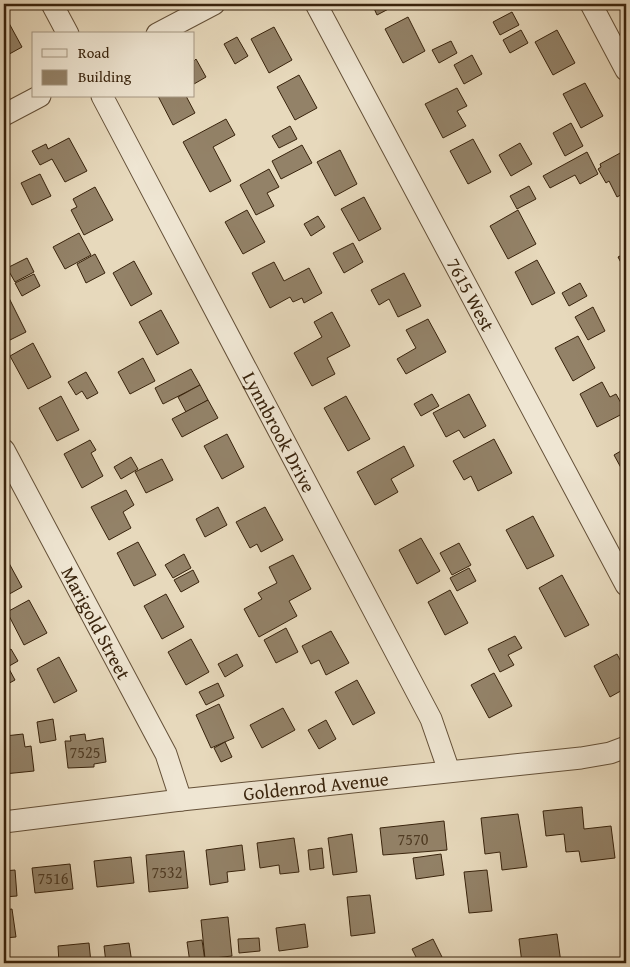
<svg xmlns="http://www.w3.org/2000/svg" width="630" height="967" viewBox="0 0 630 967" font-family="'Gentium Book Plus',serif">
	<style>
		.building { fill: #938268; stroke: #38230c }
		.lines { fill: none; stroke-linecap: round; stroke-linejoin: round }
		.street-casing { stroke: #645038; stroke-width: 23 }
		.street { stroke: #efe6d3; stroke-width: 21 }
		.labels { text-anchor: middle; stroke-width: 4.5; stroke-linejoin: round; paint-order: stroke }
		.number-label { font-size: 16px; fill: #4f3b23 }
		.street-label { font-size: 19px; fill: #38230c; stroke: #efe6d3 }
	</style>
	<rect width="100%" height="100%" fill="#e7d9bc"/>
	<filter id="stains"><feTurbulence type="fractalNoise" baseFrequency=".004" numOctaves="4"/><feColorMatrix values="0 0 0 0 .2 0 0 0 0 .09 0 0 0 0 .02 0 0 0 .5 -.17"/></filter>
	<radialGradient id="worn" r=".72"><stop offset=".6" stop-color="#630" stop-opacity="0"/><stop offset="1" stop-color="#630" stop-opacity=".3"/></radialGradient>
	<g class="building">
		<polygon points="372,4 398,4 377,15"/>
		<polygon points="512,12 519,25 500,35 493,22"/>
		<polygon points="4,14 22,47 4,57"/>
		<polygon points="408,17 425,51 403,63 385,29"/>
		<polygon points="274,27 292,60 269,73 251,39"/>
		<polygon points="521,30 528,43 510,53 503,40"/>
		<polygon points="557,30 575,63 553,75 535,42"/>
		<polygon points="237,37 248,56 235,64 224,44"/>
		<polygon points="451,41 457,53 439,63 432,50"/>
		<polygon points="472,55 482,74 464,84 454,65"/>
		<polygon points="196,59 206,77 194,84 194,61"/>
		<polygon points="299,75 317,108 295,120 277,87"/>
		<polygon points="585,83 603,116 581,128 563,94"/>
		<polygon points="457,88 467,106 457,111 466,126 443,138 425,104"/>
		<polygon points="158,96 186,96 195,113 173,125"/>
		<polygon points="226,119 235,135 213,147 231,181 210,192 183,142"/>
		<polygon points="571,123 583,146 565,156 553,133"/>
		<polygon points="290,126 297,139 279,148 272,136"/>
		<polygon points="69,138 87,171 65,182 52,159 40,165 32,151 46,144 48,149"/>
		<polygon points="473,139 491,172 468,184 450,151"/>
		<polygon points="520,143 532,164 511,176 499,155"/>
		<polygon points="302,145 312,163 281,179 272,161"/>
		<polygon points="340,150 357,184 335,196 317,162"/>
		<polygon points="587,152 598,174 580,184 575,175 550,188 543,176"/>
		<polygon points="622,152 626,159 626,192 617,197 609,181 606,183 598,169 601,167 600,164"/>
		<polygon points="269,169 279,187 267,193 274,206 256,215 240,185"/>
		<polygon points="40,174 51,196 32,205 21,183"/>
		<polygon points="529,186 536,199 517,209 510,196"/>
		<polygon points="95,187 113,220 84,235 71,210 77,207 73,199"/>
		<polygon points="364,197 381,229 359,241 341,209"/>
		<polygon points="247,210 265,242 243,254 225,222"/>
		<polygon points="518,210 536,244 508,259 490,226"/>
		<polygon points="318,216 325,227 311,236 304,224"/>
		<polygon points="79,233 91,255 65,269 53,247"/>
		<polygon points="353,243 363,262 344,273 333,253"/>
		<polygon points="626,253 626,272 618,257"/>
		<polygon points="95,254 105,273 86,283 77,264"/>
		<polygon points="27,258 34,272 15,282 7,268"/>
		<polygon points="537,260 555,293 532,305 515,272"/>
		<polygon points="134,261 152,294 131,306 113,273"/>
		<polygon points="274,262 284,281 309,268 322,293 304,303 302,298 293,302 290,297 270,308 252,273"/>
		<polygon points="4,264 9,274 4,276"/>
		<polygon points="404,273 421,306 398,317 389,299 379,305 371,290"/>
		<polygon points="34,274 40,286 22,296 15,283"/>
		<polygon points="580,283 587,296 569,306 562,293"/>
		<polygon points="9,298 26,332 4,343 4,301"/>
		<polygon points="593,307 605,331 588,340 575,317"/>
		<polygon points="161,310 179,343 157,355 139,322"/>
		<polygon points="332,312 350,346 327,358 335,374 312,386 294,353 322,337 314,322"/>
		<polygon points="428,319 446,352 406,374 397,359 416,348 406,330"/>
		<polygon points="578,336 595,368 573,381 555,348"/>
		<polygon points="33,343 51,377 28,389 10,356"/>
		<polygon points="143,358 155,381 130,394 118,372"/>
		<polygon points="191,369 200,385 163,404 155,388"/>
		<polygon points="86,372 98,393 87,399 82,391 76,395 68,382"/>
		<polygon points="602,382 610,397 616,394 626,412 597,427 580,394"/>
		<polygon points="200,385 208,400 186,412 178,397"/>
		<polygon points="432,394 439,406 421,416 414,404"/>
		<polygon points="469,394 486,426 464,438 459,430 446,437 433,413"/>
		<polygon points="61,396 79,430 57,441 39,408"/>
		<polygon points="346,396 370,439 348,451 324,408"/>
		<polygon points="208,400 218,418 182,437 172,419"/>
		<polygon points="227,434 244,467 222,479 204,446"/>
		<polygon points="494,439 512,473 478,491 471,476 464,480 453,461"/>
		<polygon points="90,440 96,450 91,453 103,476 82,488 64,454"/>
		<polygon points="404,446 414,466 391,479 398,492 375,505 357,472"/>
		<polygon points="626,448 626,477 614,455"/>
		<polygon points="131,457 138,469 121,479 114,467"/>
		<polygon points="162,459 173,480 146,493 135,472"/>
		<polygon points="126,490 134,505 123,512 131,528 109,540 91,507"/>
		<polygon points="218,507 227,525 205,537 196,519"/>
		<polygon points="265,507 283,540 261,552 257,544 250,548 236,522"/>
		<polygon points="533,516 554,556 527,569 506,530"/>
		<polygon points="421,538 440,571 417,584 399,550"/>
		<polygon points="138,542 156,575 134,586 117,553"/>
		<polygon points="459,543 471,565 452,575 440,553"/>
		<polygon points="4,554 22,587 4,597"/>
		<polygon points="184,554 191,568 173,578 165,565"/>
		<polygon points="293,555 311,589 289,601 297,616 259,637 244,609 262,599 258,593 277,583 269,567"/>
		<polygon points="469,568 476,581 457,591 450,578"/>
		<polygon points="193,570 199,582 181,592 174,580"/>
		<polygon points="562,575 589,625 565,637 539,588"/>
		<polygon points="450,590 468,623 445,635 428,602"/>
		<polygon points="166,594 184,627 162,639 144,606"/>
		<polygon points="29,600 47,633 24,645 7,612"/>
		<polygon points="286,628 298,652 276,663 264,640"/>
		<polygon points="331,631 349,663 326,675 319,660 311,664 302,646"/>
		<polygon points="515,636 522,648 508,655 514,665 500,672 488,649"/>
		<polygon points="191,639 209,672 186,685 168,652"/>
		<polygon points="11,649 18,661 4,669 4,653"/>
		<polygon points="237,654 243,666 225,677 218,664"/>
		<polygon points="617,654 626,671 626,688 610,697 594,666"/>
		<polygon points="59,657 77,691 54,703 37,669"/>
		<polygon points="8,667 15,680 4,686 4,669"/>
		<polygon points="494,673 512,706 489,718 471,685"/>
		<polygon points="357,680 375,713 353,725 335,692"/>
		<polygon points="218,683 224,696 206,705 199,692"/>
		<polygon points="219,704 234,738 211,748 196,715"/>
		<polygon points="283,708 295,730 262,748 250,725"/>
		<polygon points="53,719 56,740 40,743 37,722"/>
		<polygon points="326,720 336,739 319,749 308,730"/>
		<polygon points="23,734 25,747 31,746 34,771 4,774 4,750 7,749 5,736"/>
		<polygon points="85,734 86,741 103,738 106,762 94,764 94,767 68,768 65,741 71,741 70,736"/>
		<polygon points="225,742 232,757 221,762 214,748"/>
		<polygon points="582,807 584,829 611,826 615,858 581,862 579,851 566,852 564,834 546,836 543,811"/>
		<polygon points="518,814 527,867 502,870 500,852 485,854 481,818"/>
		<polygon points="444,821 447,850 383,855 380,828"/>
		<polygon points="352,834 357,872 333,875 328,838"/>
		<polygon points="294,838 299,872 280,874 279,865 260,868 257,843"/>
		<polygon points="242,845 245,870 227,872 228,882 210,885 206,850"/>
		<polygon points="322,848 324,868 310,870 308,850"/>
		<polygon points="184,851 188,888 149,892 146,855"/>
		<polygon points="441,854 444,875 416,879 413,858"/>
		<polygon points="131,857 134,883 97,887 94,861"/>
		<polygon points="70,864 73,889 35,893 32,868"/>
		<polygon points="15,870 17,896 4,897 4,871"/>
		<polygon points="487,870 492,911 469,913 464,872"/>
		<polygon points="370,895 375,933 351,936 347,897"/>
		<polygon points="12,909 16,937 4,938 4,910"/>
		<polygon points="228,917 232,956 205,959 201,920"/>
		<polygon points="305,924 308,947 279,951 276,928"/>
		<polygon points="557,934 561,963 522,963 519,939"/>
		<polygon points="259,938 260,951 239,953 238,939"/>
		<polygon points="433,939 445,963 419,963 412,949"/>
		<polygon points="202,940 205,961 190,963 187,942"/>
		<polygon points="89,943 91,963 59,963 58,946"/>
		<polygon points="129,943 132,963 106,963 104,946"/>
	</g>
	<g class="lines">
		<defs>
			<g id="street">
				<polyline points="52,4 68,34"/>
				<path id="s1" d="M 316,4 L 626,585"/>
				<polyline points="591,4 626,70"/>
				<polyline points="157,34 214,4"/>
				<path id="s2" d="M 102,96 L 431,719 L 449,771"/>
				<polyline points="4,115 40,96"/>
				<path id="s3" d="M 4,450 L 166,754 L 181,800"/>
				<path id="s4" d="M 4,822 L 181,800 L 581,758 L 610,753 L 626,747"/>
			</g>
		</defs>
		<use href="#street" class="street-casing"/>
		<use href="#street" class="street"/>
	</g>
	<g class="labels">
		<g class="number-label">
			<text x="85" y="758">7525</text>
			<text x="413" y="845">7570</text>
			<text x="167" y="878">7532</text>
			<text x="53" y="884">7516</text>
		</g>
		<g class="street-label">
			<text dy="7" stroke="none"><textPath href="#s1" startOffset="329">7615 West</textPath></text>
			<text dy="7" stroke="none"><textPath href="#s2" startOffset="380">Lynnbrook Drive</textPath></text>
			<text dy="7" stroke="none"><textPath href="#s3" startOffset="196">Marigold Street</textPath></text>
			<text dy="7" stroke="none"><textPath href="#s4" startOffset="314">Goldenrod Avenue</textPath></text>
		</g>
	</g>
	<rect width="630" height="967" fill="none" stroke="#e7d9bc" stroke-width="20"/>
	<rect x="5" y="5" width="620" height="957" fill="none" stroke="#38230c" stroke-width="2.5"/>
	<rect x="10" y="10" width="610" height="947" fill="none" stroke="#38230c"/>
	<rect x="32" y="32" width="162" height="65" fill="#efe6d3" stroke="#a69883"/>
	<rect x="42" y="49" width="25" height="8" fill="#efe6d3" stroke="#a69883"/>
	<text x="78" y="58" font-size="15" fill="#38230c">Road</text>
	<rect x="42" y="70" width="25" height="15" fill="#938268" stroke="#a69883"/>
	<text x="78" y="82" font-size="15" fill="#38230c">Building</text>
	<rect width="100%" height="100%" filter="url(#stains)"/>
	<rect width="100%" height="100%" fill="url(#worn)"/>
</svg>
